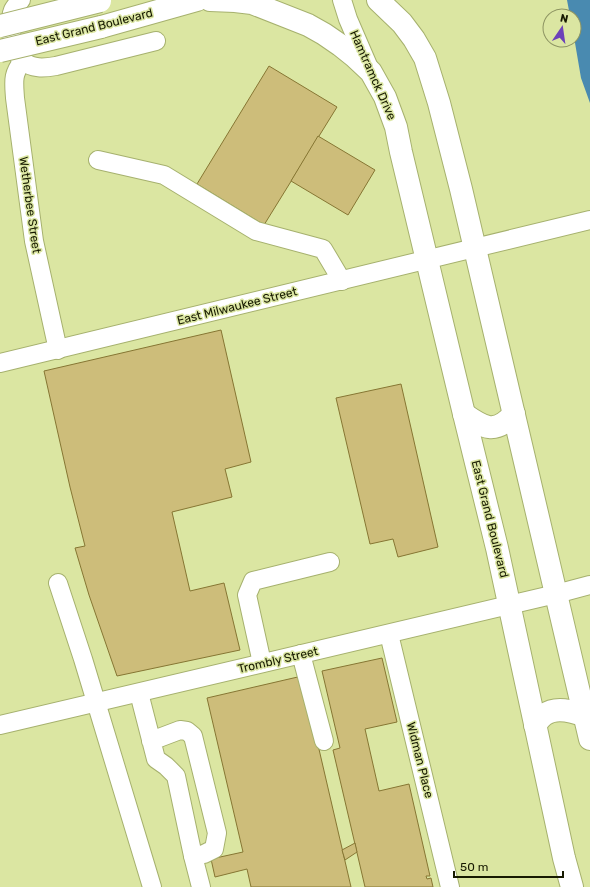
<svg xmlns="http://www.w3.org/2000/svg" width="590" height="887" viewBox="0 0 590 887" font-family="Rubik,sans-serif">
	<style>
		.water { fill: #498ab0 }
		.building { fill: #cdbd7a; stroke: #867633 }
		.lines { fill: none; stroke-linecap: round; stroke-linejoin: round }
		.minor-casing { stroke: #a6b16e; stroke-width: 20 }
		.major-casing { stroke: #a6b16e; stroke-width: 24 }
		.minor { stroke: #fff; stroke-width: 18 }
		.major { stroke: #fff; stroke-width: 22 }
		.major-bridge-casing { stroke: #a6b16e; stroke-width: 24; stroke-linecap: butt }
		.major-bridge { stroke: #fff; stroke-width: 22 }
		.labels { text-anchor: middle; stroke-width: 3; stroke-linejoin: round; paint-order: stroke }
		.street-label { font-size: 12px; fill: #171a01; stroke: #dbe6a2 }
	</style>
	<rect width="100%" height="100%" fill="#dbe6a2"/>
	<polygon class="water" points="567,0 590,0 590,103 581,78 574,37 574,16 570,16"/>
	<g class="building">
		<polygon points="269,66 337,107 264,225 197,184"/>
		<polygon points="318,136 375,170 348,215 291,181"/>
		<polygon points="221,330 251,462 225,469 232,497 172,512 190,591 224,583 240,650 117,676 89,595 75,548 85,546 70,487 44,371"/>
		<polygon points="401,384 438,547 398,557 393,539 370,544 336,398"/>
		<polygon points="382,658 397,722 365,729 379,791 409,784 430,876 426,876 427,879 431,878 433,887 365,887 333,750 340,748 322,671"/>
		<polygon points="302,676 351,887 251,887 247,869 215,877 211,859 243,852 207,698"/>
		<polygon points="355,843 357,852 345,860 342,850"/>
	</g>
	<g class="lines">
		<defs>
			<g id="minor">
				<path d="M 21,0 C 18,3 15,6 13,10 C 8,23 11,51 23,61 C 32,69 44,68 56,66 L 156,41"/>
				<polyline points="342,0 348,19 370,70"/>
				<path d="M 23,61 C 12,74 14,82 15,98 L 34,241 L 58,350"/>
				<polyline points="98,160 164,175 256,231 323,249 342,281"/>
				<polyline points="0,363 590,220"/>
				<polyline points="58,583 83,659 152,887"/>
				<polyline points="389,634 450,887"/>
				<polyline points="301,654 324,741"/>
				<polyline points="262,663 247,595 253,581 330,562"/>
				<polyline points="139,693 156,759 166,766 176,776 193,856 204,854 214,849 217,833 193,736 187,731 180,730 151,741"/>
				<polyline points="0,725 556,594 590,585"/>
				<polyline points="193,856 201,887"/>
			</g>
			<g id="major">
				<polyline points="210,0 235,1 252,3 308,25 324,34 340,45 355,57 371,72 385,97 396,127 401,152 464,414 497,548 564,858 572,887"/>
				<polyline points="378,0 402,23 414,39 425,58 439,103 461,189 590,739"/>
				<polyline points="101,27 197,0"/>
				<path d="M 464,414 C 484,428 495,435 514,414"/>
				<path d="M 535,725 C 538,721 541,717 544,715 C 556,706 572,711 585,716"/>
			</g>
		</defs>
		<use href="#minor" class="minor-casing"/>
		<use href="#major" class="major-casing"/>
		<use href="#minor" class="minor"/>
		<use href="#major" class="major"/>
		<defs>
			<g id="major-bridge">
				<polyline points="0,26 100,1"/>
				<polyline points="0,51 101,27"/>
			</g>
		</defs>
		<use href="#major-bridge" class="major-bridge-casing"/>
		<use href="#major-bridge" class="major-bridge"/>
	</g>
	<g class="labels">
		<g class="street-label">
			<text transform="translate(94 27) rotate(-14)" y="4">East Grand Boulevard</text>
			<text transform="translate(373 75) rotate(66)" y="4">Hamtramck Drive</text>
			<text transform="translate(30 205) rotate(82)" y="4">Wetherbee Street</text>
			<text transform="translate(237 306) rotate(-14)" y="4">East Milwaukee Street</text>
			<text transform="translate(490 519) rotate(76)" y="4">East Grand Boulevard</text>
			<text transform="translate(278 660) rotate(-13)" y="4">Trombly Street</text>
			<text transform="translate(420 760) rotate(76)" y="4">Widman Place</text>
		</g>
	</g>
	<g transform="translate(562 28) rotate(13)"><circle r="19" fill="#dbe6a2" stroke="#8d9462"/>
	<path d="M0-3L7 15L0 10L-7 15Z" fill="#6c41b9"/>
	<text y="-6" font-size="11" font-weight="bold" text-anchor="middle" fill="#171a01">N</text>
	</g>
	<path d="M454 871v6h109v-6" fill="none" stroke="#171a01" stroke-width="2"/>
	<text x="460" y="871" font-size="12" fill="#171a01" stroke="#dbe6a2" stroke-width="3" paint-order="stroke">50 m</text>
</svg>
